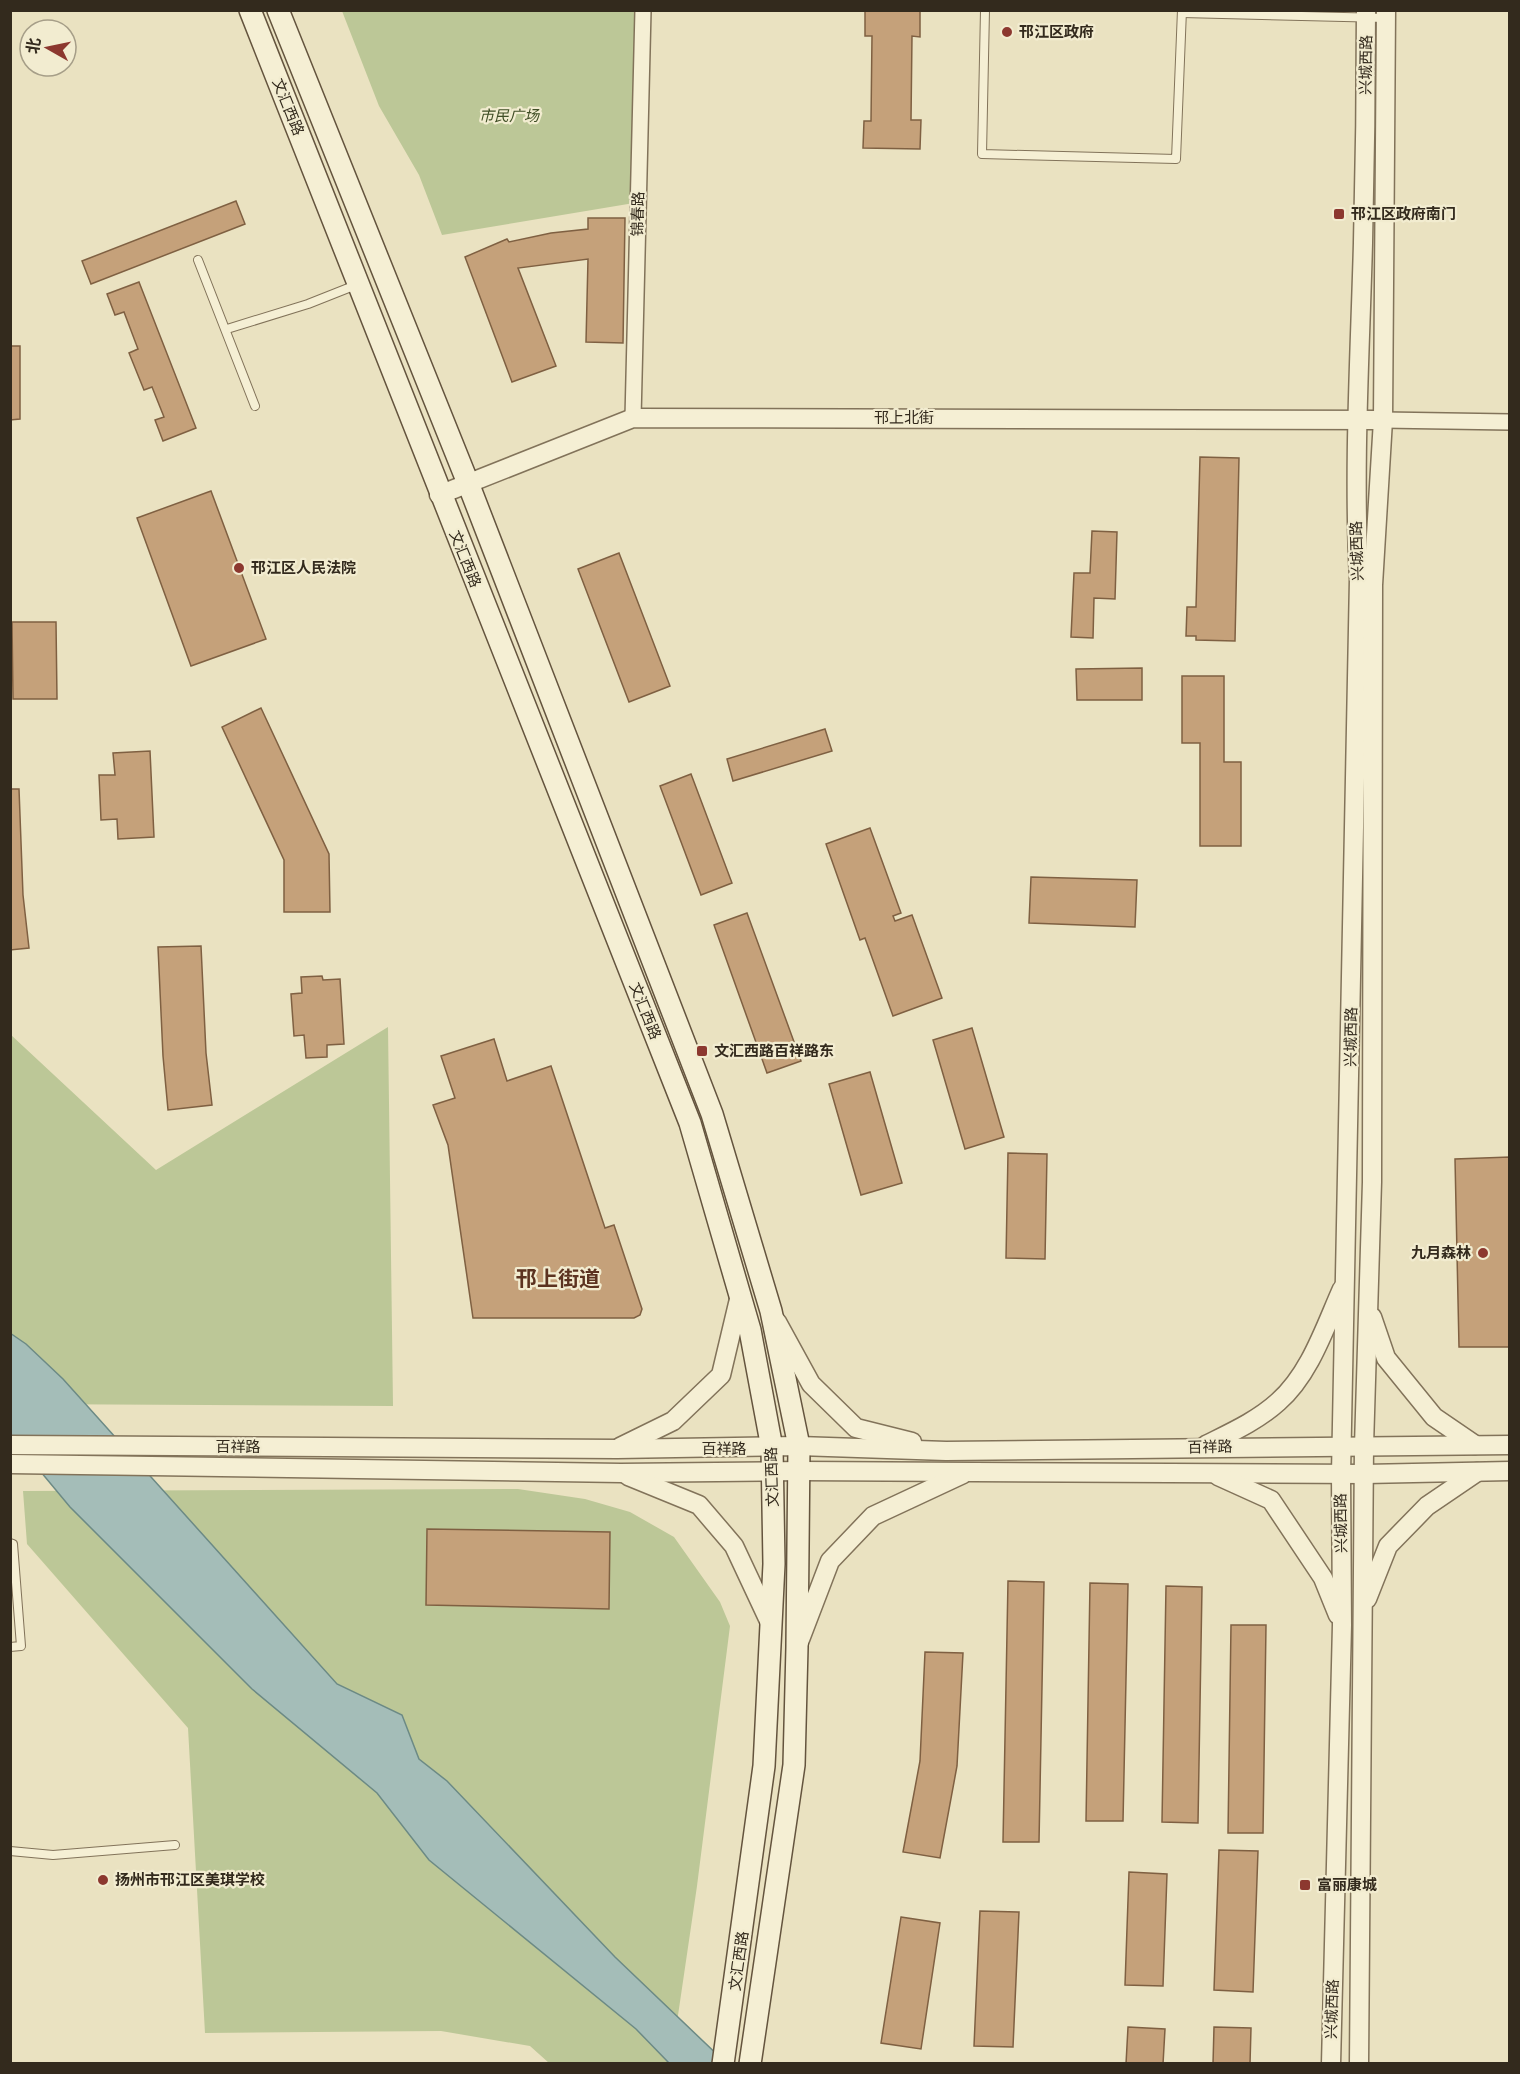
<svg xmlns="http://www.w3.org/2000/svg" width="1520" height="2074" viewBox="0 0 1520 2074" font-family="Georgia,'Noto Sans SC',serif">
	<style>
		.green { fill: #bcc797 }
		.water { fill: #a4bdb8; stroke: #6c8a85; stroke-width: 1.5 }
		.building { fill: #c5a17a; stroke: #7f6042; stroke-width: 1.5 }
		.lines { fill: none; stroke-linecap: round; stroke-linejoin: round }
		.service-casing { stroke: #82735a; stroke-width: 10 }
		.minor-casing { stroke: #82735a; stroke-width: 18 }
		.tertiary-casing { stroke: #82735a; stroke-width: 21 }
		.secondary-casing { stroke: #64543e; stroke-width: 24 }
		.service { stroke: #f5efd4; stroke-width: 8 }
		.minor { stroke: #f5efd4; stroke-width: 15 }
		.tertiary { stroke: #f5efd4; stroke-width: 18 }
		.secondary { stroke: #f5efd4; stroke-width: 21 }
		.poi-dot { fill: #8c382f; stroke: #f2ecd0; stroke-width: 2 }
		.labels { text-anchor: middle; stroke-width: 4.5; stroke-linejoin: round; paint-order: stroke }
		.poi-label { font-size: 15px; font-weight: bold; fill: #332a1d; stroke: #f2ecd0; text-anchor: start }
		.street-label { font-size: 15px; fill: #332a1d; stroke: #f2ecd0 }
		.park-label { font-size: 15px; font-style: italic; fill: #404e26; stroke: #f2ecd0 }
		.district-label { font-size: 21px; font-weight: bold; fill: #5c3320; stroke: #f2ecd0 }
	</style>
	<rect width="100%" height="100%" fill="#eae2c1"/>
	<g class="green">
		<polygon points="342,11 635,11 634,203 442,235 419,175 379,106"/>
		<polygon points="388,1027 393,1406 11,1404 10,1034 156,1170"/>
		<polygon points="518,1489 585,1499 630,1512 674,1537 720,1602 730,1626 697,1886 671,2063 549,2063 530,2046 441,2031 205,2033 188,1728 27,1544 23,1491"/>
	</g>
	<polygon class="water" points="10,1333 26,1344 63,1379 337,1684 402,1715 419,1759 447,1781 615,1957 726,2063 669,2063 636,2029 429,1860 377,1793 252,1689 70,1507 11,1436"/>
	<g class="building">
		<polygon points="865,10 920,10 920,37 912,36 911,120 921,120 920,149 863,148 864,121 871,121 872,36 865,36"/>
		<polygon points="236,201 245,224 91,284 82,261"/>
		<polygon points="588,218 625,218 623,343 586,342 588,259 518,268 556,366 512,382 465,257 507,239 509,242 551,233 588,229"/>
		<polygon points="139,282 196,428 163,441 155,420 164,417 152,387 144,390 129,353 138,349 124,312 115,315 107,294"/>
		<polygon points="10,346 20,346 20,419 10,420"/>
		<polygon points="1200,457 1239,458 1235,641 1196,640 1196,636 1186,636 1187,607 1196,607"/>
		<polygon points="211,491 266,639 191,666 137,518"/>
		<polygon points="1092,531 1117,532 1115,599 1094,598 1093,638 1071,637 1074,573 1090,573"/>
		<polygon points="619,553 670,686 629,702 578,569"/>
		<polygon points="12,622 56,622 57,699 13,699"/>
		<polygon points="1142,668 1142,700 1077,700 1076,669"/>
		<polygon points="1182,676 1224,676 1224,762 1241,762 1241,846 1200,846 1200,743 1182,743"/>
		<polygon points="261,708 329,854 330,912 284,912 284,860 222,727"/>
		<polygon points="825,729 832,751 733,781 727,759"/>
		<polygon points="150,751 154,837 118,839 117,819 101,820 99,775 115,775 113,753"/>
		<polygon points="691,774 732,883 701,895 660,786"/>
		<polygon points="10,789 19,789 23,895 29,948 10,950"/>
		<polygon points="870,828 901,913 893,916 895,921 912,915 942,998 893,1016 865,938 860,940 826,844"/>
		<polygon points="1031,877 1137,880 1135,927 1029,923"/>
		<polygon points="747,913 801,1061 767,1073 714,925"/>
		<polygon points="201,946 206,1053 212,1105 168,1110 163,1056 158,947"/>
		<polygon points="322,976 323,980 340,979 344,1044 327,1045 327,1057 306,1058 304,1035 294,1036 291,994 302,993 301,977"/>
		<polygon points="972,1028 1004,1137 965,1149 933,1040"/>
		<polygon points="494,1039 507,1081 551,1066 605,1228 614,1225 642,1309 640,1315 634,1318 473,1318 448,1145 433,1105 455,1098 441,1056"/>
		<polygon points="870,1072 902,1183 861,1195 829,1084"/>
		<polygon points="1008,1153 1047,1154 1045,1259 1006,1258"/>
		<polygon points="1510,1157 1510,1347 1459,1347 1455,1159"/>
		<polygon points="427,1529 610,1532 609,1609 426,1605"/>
		<polygon points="1008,1581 1044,1582 1039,1842 1003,1842"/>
		<polygon points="1090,1583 1128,1584 1123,1821 1086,1821"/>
		<polygon points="1166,1586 1202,1587 1198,1823 1162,1822"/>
		<polygon points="1231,1625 1266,1625 1263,1833 1228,1833"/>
		<polygon points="925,1652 963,1653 957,1766 940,1858 903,1852 920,1761"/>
		<polygon points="1219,1850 1258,1851 1253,1992 1214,1990"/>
		<polygon points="1129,1872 1167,1874 1163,1986 1125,1985"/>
		<polygon points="980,1911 1019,1912 1013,2047 974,2046"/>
		<polygon points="901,1917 940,1923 921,2049 881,2043"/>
		<polygon points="1128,2027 1165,2029 1163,2064 1126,2064"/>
		<polygon points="1214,2027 1251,2028 1250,2064 1213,2064"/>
	</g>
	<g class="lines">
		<defs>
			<g id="service">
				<polyline points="985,10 982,154 1176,159 1182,10"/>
				<polyline points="1182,13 1386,18"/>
				<polyline points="198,260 255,406"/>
				<polyline points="227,329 308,304 356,285"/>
				<polyline points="10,1543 13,1544 21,1646 10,1647"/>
				<polyline points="10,1851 53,1855 175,1845"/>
			</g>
			<g id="minor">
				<polyline points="633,418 643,10"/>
				<polyline points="1383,420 1510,422"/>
			</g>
			<g id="tertiary">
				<polyline points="439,495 633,418 1383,420"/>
				<polyline points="1372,1317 1386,1358 1434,1417 1475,1445"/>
				<polyline points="777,1322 811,1384 856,1428 912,1442"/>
				<polyline points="10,1445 617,1449 799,1446 946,1451 1510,1445"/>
				<path d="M 1206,1445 C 1230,1433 1257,1421 1278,1402 C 1310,1374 1325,1327 1342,1289"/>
				<polyline points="620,1447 673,1421 721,1375 740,1295"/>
				<polyline points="10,1464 621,1473 800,1471 1365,1474 1510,1471"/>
				<polyline points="628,1476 699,1505 734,1546 771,1625"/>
				<polyline points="1218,1476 1271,1500 1323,1578 1338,1615"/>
				<polyline points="1367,1599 1388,1546 1427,1506 1477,1472"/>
				<polyline points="799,1642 830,1561 873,1516 963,1474"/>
				<path d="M 1331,2064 L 1342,1625 L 1341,1474 L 1359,579 C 1353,467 1360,355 1363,243 C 1365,165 1366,88 1366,10"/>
				<polyline points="1359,2064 1364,1446 1372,1182 1373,585 1383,420 1386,10"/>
			</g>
			<g id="secondary">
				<polyline points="250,10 690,1123 750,1330 772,1448 774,1564 764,1766 723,2064"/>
				<polyline points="278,10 468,483 712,1114 771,1311 799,1446 797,1647 794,1765 750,2064"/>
			</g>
		</defs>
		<use href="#service" class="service-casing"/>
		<use href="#minor" class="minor-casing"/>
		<use href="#tertiary" class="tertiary-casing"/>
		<use href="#secondary" class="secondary-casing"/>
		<use href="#service" class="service"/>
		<use href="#minor" class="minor"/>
		<use href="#tertiary" class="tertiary"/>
		<use href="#secondary" class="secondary"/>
	</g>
	<g class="poi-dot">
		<circle cx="1007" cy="32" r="6"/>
		<rect x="1333" y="208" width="12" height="12" rx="3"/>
		<circle cx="239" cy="568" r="6"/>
		<rect x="696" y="1045" width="12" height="12" rx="3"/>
		<circle cx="1483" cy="1253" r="6"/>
		<circle cx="103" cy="1880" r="6"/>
		<rect x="1299" y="1879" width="12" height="12" rx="3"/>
	</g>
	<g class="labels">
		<g class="poi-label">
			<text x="1019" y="37">邗江区政府</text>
			<text x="1351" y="219">邗江区政府南门</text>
			<text x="251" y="573">邗江区人民法院</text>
			<text x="714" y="1056">文汇西路百祥路东</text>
			<text x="1471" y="1258" text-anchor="end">九月森林</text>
			<text x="115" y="1885">扬州市邗江区美琪学校</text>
			<text x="1317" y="1890">富丽康城</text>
		</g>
		<g class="street-label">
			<text transform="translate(1366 65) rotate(-89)" y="5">兴城西路</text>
			<text transform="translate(288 107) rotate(68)" y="5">文汇西路</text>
			<text transform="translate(638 214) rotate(-89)" y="5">锦春路</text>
			<text x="904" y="423">邗上北街</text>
			<text transform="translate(1357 551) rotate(-92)" y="5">兴城西路</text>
			<text transform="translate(465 559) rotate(68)" y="5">文汇西路</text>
			<text transform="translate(645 1011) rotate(68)" y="5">文汇西路</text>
			<text transform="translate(1351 1037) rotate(-89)" y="5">兴城西路</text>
			<text x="238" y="1452">百祥路</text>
			<text transform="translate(1210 1447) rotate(-1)" y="5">百祥路</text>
			<text x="724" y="1454">百祥路</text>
			<text transform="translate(772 1477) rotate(-92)" y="5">文汇西路</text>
			<text transform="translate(1341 1523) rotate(-91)" y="5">兴城西路</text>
			<text transform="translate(739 1961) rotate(-82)" y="5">文汇西路</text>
			<text transform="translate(1332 2009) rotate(-88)" y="5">兴城西路</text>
		</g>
		<g class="park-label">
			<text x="509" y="121">市民广场</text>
		</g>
		<g class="district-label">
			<text x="558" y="1286">邗上街道</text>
		</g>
	</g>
	<rect width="1520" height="2074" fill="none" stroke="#332a1d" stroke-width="24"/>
	<g transform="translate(48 48) rotate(279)"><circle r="28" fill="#f2ecd0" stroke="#a69e88" stroke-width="1.5"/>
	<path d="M0-4.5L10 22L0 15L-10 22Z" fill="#8c382f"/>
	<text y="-9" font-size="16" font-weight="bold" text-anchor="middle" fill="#332a1d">北</text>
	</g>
</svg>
